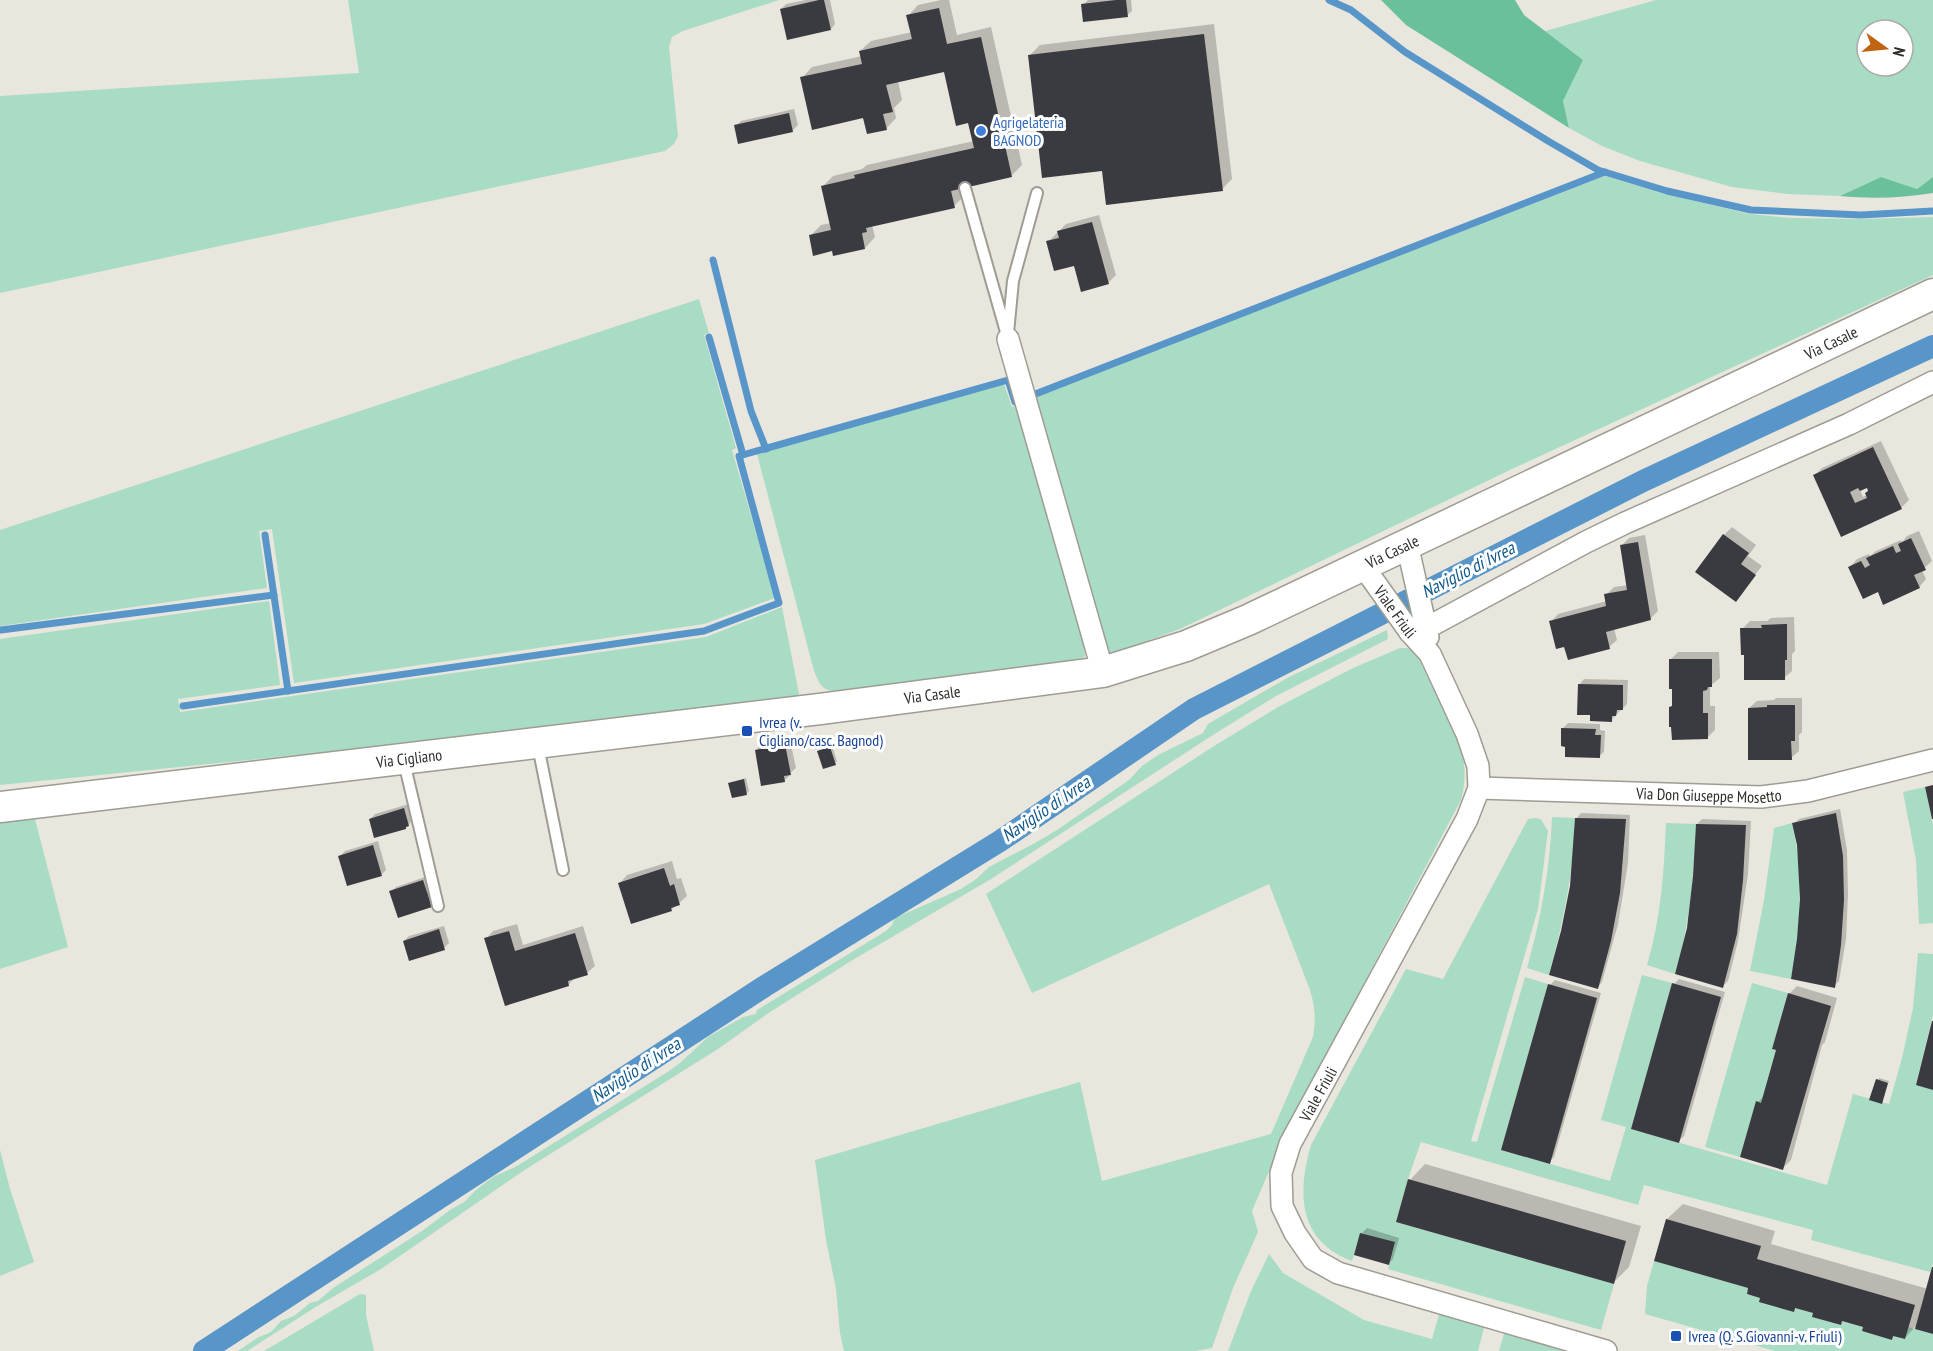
<svg xmlns="http://www.w3.org/2000/svg" width="1933" height="1351" viewBox="0 0 1933 1351" font-family="'PT Sans Narrow',sans-serif">
	<style>
		.green { fill: #a9dcc4; fill-rule: evenodd }
		.forest { fill: #6bc09c }
		.shadow { fill: #0003; fill-rule: evenodd }
		.lines { fill: none; stroke-linecap: round; stroke-linejoin: round }
		.stream { stroke: #5896c9; stroke-width: 7 }
		.canal { stroke: #5896c9; stroke-width: 22 }
		.building { fill: #3a3a41; fill-rule: evenodd }
		.service-casing { stroke: #9e9c93; stroke-width: 14 }
		.minor-casing { stroke: #9e9c93; stroke-width: 24 }
		.secondary-casing { stroke: #9e9c93; stroke-width: 33 }
		.service { stroke: #fff; stroke-width: 10 }
		.minor { stroke: #fff; stroke-width: 21 }
		.secondary { stroke: #fff; stroke-width: 30 }
		.shop-dot { fill: #3f7fe0; stroke: #fff; stroke-width: 2 }
		.transit-dot { fill: #1a4fb4; stroke: #fff; stroke-width: 2 }
		.labels { text-anchor: middle; stroke-width: 6; stroke-linejoin: round; paint-order: stroke }
		.shop-label { font-size: 16px; fill: #366cbe; stroke: #fff; text-anchor: start }
		.street-label { font-size: 16px; fill: #2d2c28; stroke: #fff }
		.transit-label { font-size: 16px; fill: #164399; stroke: #fff; text-anchor: start }
		.water-label { font-size: 18px; font-style: italic; fill: #11598a; stroke: #fff }
	</style>
	<rect width="100%" height="100%" fill="#e9e6dd"/>
	<g class="green">
		<polygon points="348,0 779,0 683,31 672,37 669,47 678,136 674,144 665,151 0,293 0,96 359,73"/>
		<path d="M 1656,0 L 1933,0 L 1933,177 L 1917,189 L 1881,177 L 1840,196 L 1787,194 L 1732,187 L 1640,161 L 1602,146 L 1569,128 L 1563,101 L 1583,60 L 1545,31 ZM 1867,30 L 1903,30 L 1903,66 L 1867,66 Z"/>
		<polygon points="1605,176 1665,194 1750,214 1791,218 1861,219 1933,217 1933,275 1512,469 1180,629 1111,654 1108,653 1034,397"/>
		<polygon points="699,299 709,333 704,335 736,448 732,450 775,598 704,624 294,683 272,529 259,531 267,588 0,626 0,530"/>
		<path d="M 1004,384 L 1012,407 L 1019,404 L 1084,642 L 1085,657 L 1066,663 L 844,694 C 824,689 822,691 814,671 L 757,454 Z"/>
		<polygon points="269,601 280,685 178,699 180,712 706,637 782,607 799,694 793,701 628,722 0,785 0,639"/>
		<polygon points="1387,630 1388,639 1276,696 1216,733 991,879 851,961 770,1012 718,1049 523,1171 381,1269 314,1308 247,1351 238,1351 257,1338 271,1332 281,1321 294,1316 310,1303 318,1301 333,1288 422,1231 450,1210 464,1202 476,1190 493,1177 517,1166 669,1071 680,1063 708,1037 743,1017 756,1014 757,1010 886,931 892,925 895,918 961,889 975,880 989,867 1035,843 1057,830 1129,780 1142,766 1158,755 1203,733 1208,724 1287,678"/>
		<path d="M 1400,648 L 1408,648 L 1416,653 L 1460,745 C 1466,764 1466,781 1461,800 L 1344,1021 L 1279,1148 L 1252,1211 L 1258,1232 L 1233,1288 L 1212,1348 L 1195,1351 L 844,1351 L 840,1333 L 836,1289 L 826,1240 L 815,1160 L 1080,1082 L 1102,1181 L 1271,1134 L 1313,1037 C 1316,1020 1315,1006 1310,990 L 1269,884 L 1032,993 L 986,894 L 1214,746 L 1278,707 L 1353,668 Z"/>
		<polygon points="1925,787 1933,825 1933,923 1919,924 1916,860 1903,792"/>
		<path d="M 1552,817 L 1575,818 C 1574,872 1563,923 1549,975 L 1527,968 C 1541,918 1550,869 1552,817 Z"/>
		<path d="M 1535,818 L 1541,819 L 1548,831 L 1538,909 L 1471,1141 L 1477,1142 L 1525,977 L 1548,984 L 1501,1150 L 1610,1181 L 1626,1127 L 1601,1120 L 1642,975 L 1672,983 L 1631,1129 L 1827,1185 L 1853,1094 L 1889,1104 L 1902,1058 L 1913,1008 L 1918,953 L 1933,954 L 1933,1015 L 1916,1084 L 1933,1090 L 1933,1263 L 1930,1272 L 1811,1240 L 1813,1230 L 1644,1185 L 1638,1205 L 1421,1142 L 1408,1179 L 1396,1222 L 1614,1284 L 1601,1330 L 1388,1269 L 1395,1243 L 1361,1233 L 1352,1261 C 1298,1241 1297,1193 1311,1145 L 1406,969 L 1443,979 L 1528,819 Z"/>
		<polygon points="35,819 68,947 0,969 0,823"/>
		<path d="M 1666,823 L 1696,824 C 1694,874 1690,925 1675,974 L 1647,965 C 1661,919 1664,871 1666,823 Z"/>
		<path d="M 1792,823 C 1804,874 1801,929 1791,979 L 1750,971 L 1764,900 L 1774,828 Z"/>
		<polygon points="1752,983 1788,993 1772,1049 1776,1050 1761,1103 1756,1102 1740,1157 1705,1147"/>
		<polygon points="0,1150 10,1189 34,1262 0,1276"/>
		<polygon points="1269,1254 1283,1273 1364,1320 1432,1339 1440,1311 1485,1324 1478,1351 1228,1351 1251,1291"/>
		<polygon points="1654,1261 1748,1288 1747,1294 1813,1313 1812,1317 1840,1325 1842,1321 1863,1327 1862,1331 1892,1340 1893,1336 1905,1339 1908,1327 1933,1334 1933,1351 1775,1351 1645,1314 1647,1286"/>
		<polygon points="360,1294 366,1295 366,1315 374,1351 264,1351"/>
		<polygon points="1506,1327 1591,1351 1499,1351"/>
	</g>
	<g class="forest">
		<polygon points="1381,0 1515,0 1524,15 1583,60 1563,101 1569,128 1406,25"/>
		<path d="M 1881,177 L 1917,189 L 1933,177 L 1933,193 C 1902,198 1872,199 1840,196 Z"/>
	</g>
	<g class="shadow">
		<polygon points="806,0 830,0 835,24 831,29 781,9 786,4"/>
		<polygon points="941,0 949,0 957,35 991,27 1022,165 1011,176 963,187 964,196 954,206 872,225 875,237 865,248 833,250 810,236 821,225 831,223 823,186 833,176 862,169 867,165 974,141 969,121 945,70 898,81 902,100 894,108 896,118 886,129 802,78 812,67 862,56 860,51 871,41 912,32 908,16 918,5"/>
		<polygon points="1088,0 1131,0 1132,11 1127,15 1083,5"/>
		<polygon points="1214,24 1232,179 1222,189 1030,55 1040,45"/>
		<polygon points="794,109 798,125 793,130 739,142 736,126 741,121"/>
		<polygon points="1099,215 1116,275 1108,283 1075,264 1048,242 1066,224"/>
		<path d="M 1881,441 L 1909,500 L 1901,508 L 1842,535 L 1814,476 L 1822,468 ZM 1867,486 L 1869,490 L 1867,495 L 1863,497 L 1860,490 Z"/>
		<polygon points="1732,527 1756,545 1748,556 1762,566 1735,600 1697,572 1724,535"/>
		<polygon points="1919,531 1932,561 1922,570 1926,579 1919,587 1878,590 1850,567 1857,559 1869,554 1870,556 1876,551 1901,540 1902,542 1907,536"/>
		<polygon points="1645,535 1658,611 1650,619 1614,628 1617,640 1609,647 1565,645 1551,622 1558,614 1607,601 1606,595 1614,587 1628,585 1621,546 1629,538"/>
		<polygon points="1794,617 1795,651 1792,654 1792,671 1784,678 1745,654 1742,629 1750,621 1767,621 1771,618"/>
		<polygon points="1678,652 1719,652 1720,678 1710,686 1710,706 1715,706 1715,730 1707,738 1671,707 1673,705 1670,660"/>
		<polygon points="1584,679 1628,680 1627,704 1611,720 1580,684"/>
		<polygon points="1776,698 1802,698 1802,732 1799,735 1799,751 1791,758 1749,708 1757,701 1774,700"/>
		<polygon points="1568,723 1600,724 1600,730 1605,731 1604,752 1599,756 1563,728"/>
		<polygon points="790,740 796,768 789,774 789,776 784,781 756,750 761,745"/>
		<polygon points="832,746 837,761 835,763 818,751"/>
		<polygon points="746,778 749,791 747,793 730,783"/>
		<polygon points="409,804 413,819 406,828 370,819 375,814"/>
		<polygon points="1840,809 1847,850 1848,894 1846,939 1839,981 1834,986 1799,939 1801,899 1799,845 1794,824 1799,819"/>
		<polygon points="1581,813 1630,815 1628,863 1618,924 1602,982 1598,987 1572,887 1577,818"/>
		<polygon points="1702,819 1751,821 1748,874 1738,941 1728,981 1723,986 1688,928 1694,876 1697,824"/>
		<polygon points="378,841 386,870 381,875 340,856 345,851"/>
		<polygon points="672,861 677,879 681,878 687,896 671,910 620,883 627,875"/>
		<polygon points="428,876 436,901 431,906 391,892 396,887"/>
		<polygon points="517,924 523,945 583,926 595,966 587,973 576,977 568,985 486,939 493,931"/>
		<polygon points="444,926 449,943 444,948 404,941 409,936"/>
		<polygon points="1679,979 1725,992 1684,1136 1679,1141 1674,984"/>
		<polygon points="1555,980 1601,993 1554,1157 1549,1162 1550,985"/>
		<polygon points="1797,986 1837,998 1825,1042 1822,1045 1791,1160 1783,1168 1758,1102 1763,1097 1778,1049 1789,994"/>
		<polygon points="1879,1078 1889,1081 1882,1102 1877,1080"/>
		<polygon points="1425,1164 1641,1226 1629,1267 1614,1282 1410,1180"/>
		<polygon points="1683,1204 1775,1231 1771,1244 1928,1289 1933,1270 1933,1333 1915,1327 1905,1338 1895,1335 1892,1338 1865,1326 1844,1320 1840,1323 1815,1312 1796,1307 1793,1310 1762,1297 1667,1219"/>
		<polygon points="1367,1228 1399,1238 1393,1259 1388,1264 1356,1254 1362,1233"/>
	</g>
	<g class="lines">
		<g class="stream">
			<polyline points="1329,0 1351,10 1405,52 1548,141 1598,170 1667,191 1751,210 1861,215 1933,211"/>
			<polyline points="713,260 751,411 766,449"/>
			<polyline points="709,337 743,455"/>
			<polyline points="265,535 288,691"/>
			<polyline points="1,630 274,595"/>
			<polyline points="183,706 704,631 779,603 739,456 1008,380 1015,402 1605,172"/>
		</g>
		<polyline class="canal" points="204,1351 765,986 1000,841 1194,709 1643,481 1933,346"/>
	</g>
	<g class="building">
		<polygon points="819,0 824,0 831,30 787,40 780,9"/>
		<polygon points="1116,0 1126,0 1128,17 1083,22 1081,4"/>
		<polygon points="939,8 947,44 981,37 1012,177 951,191 955,208 866,228 867,232 862,233 865,249 833,256 832,251 813,256 809,235 831,230 821,186 855,178 854,175 974,148 968,123 956,126 944,72 886,85 893,112 883,114 887,130 867,134 863,118 812,130 800,77 862,64 859,51 912,39 906,15"/>
		<polygon points="1204,34 1223,191 1106,205 1102,171 1042,178 1028,55"/>
		<polygon points="789,113 793,132 738,144 734,125"/>
		<polygon points="1092,222 1109,284 1081,292 1074,266 1054,271 1046,241 1059,238 1057,231"/>
		<path d="M 1873,447 L 1902,509 L 1841,537 L 1813,475 ZM 1858,488 L 1860,491 L 1867,488 L 1868,491 L 1865,493 L 1867,498 L 1855,503 L 1850,492 Z"/>
		<polygon points="1723,534 1749,553 1741,564 1756,575 1736,602 1695,572"/>
		<polygon points="1911,538 1926,570 1914,575 1920,588 1883,605 1878,592 1863,599 1848,567 1861,561 1865,568 1870,565 1866,558 1893,546 1896,553 1901,551 1898,544"/>
		<polygon points="1638,542 1651,620 1606,632 1610,649 1568,660 1564,647 1556,649 1549,621 1606,606 1604,594 1627,590 1620,545"/>
		<polygon points="1787,624 1787,660 1785,660 1785,680 1744,680 1744,655 1741,655 1740,628 1762,628 1761,625"/>
		<polygon points="1669,659 1712,659 1712,687 1708,687 1707,690 1703,691 1703,713 1708,713 1708,739 1672,740 1671,727 1669,727 1669,707 1672,706 1672,689 1669,689"/>
		<polygon points="1578,684 1623,685 1623,710 1617,710 1616,716 1612,716 1612,722 1590,721 1590,715 1577,715"/>
		<polygon points="1767,705 1795,705 1795,741 1791,741 1792,760 1748,760 1748,708 1767,707"/>
		<polygon points="1561,728 1596,729 1595,735 1601,735 1600,758 1565,757 1565,747 1561,746"/>
		<polygon points="785,744 791,775 784,776 785,782 761,786 755,750"/>
		<polygon points="830,747 836,765 823,769 817,751"/>
		<polygon points="744,779 747,795 732,798 728,783"/>
		<polygon points="1933,785 1933,819 1932,819 1925,787"/>
		<polygon points="404,808 409,826 406,827 406,829 374,838 369,819"/>
		<polygon points="1836,813 1843,856 1844,900 1841,945 1835,988 1791,979 1797,939 1800,899 1797,845 1792,823"/>
		<polygon points="1575,818 1626,819 1620,893 1611,941 1598,989 1549,975 1561,931 1570,886"/>
		<polygon points="1696,824 1746,825 1743,880 1737,934 1723,988 1675,974 1687,928 1693,876"/>
		<polygon points="373,845 382,876 347,886 338,856"/>
		<polygon points="664,868 670,886 674,884 680,905 671,908 672,911 631,924 618,883"/>
		<polygon points="423,880 432,907 398,918 389,891"/>
		<polygon points="439,929 445,950 409,961 403,941"/>
		<polygon points="509,931 515,951 575,933 588,975 568,981 569,986 505,1006 484,938"/>
		<polygon points="1672,983 1721,997 1679,1143 1631,1129"/>
		<polygon points="1548,984 1597,998 1550,1164 1501,1150"/>
		<polygon points="1788,993 1831,1006 1783,1170 1740,1157 1756,1101 1761,1103 1776,1050 1772,1049"/>
		<polygon points="1932,1021 1933,1021 1933,1090 1916,1085"/>
		<polygon points="1876,1079 1888,1083 1882,1104 1869,1100"/>
		<polygon points="1408,1179 1626,1241 1614,1284 1396,1222"/>
		<polygon points="1666,1219 1761,1246 1757,1259 1915,1305 1905,1339 1893,1336 1892,1340 1862,1331 1863,1327 1842,1321 1841,1325 1812,1317 1813,1313 1795,1308 1794,1312 1759,1302 1760,1298 1747,1294 1748,1288 1654,1261"/>
		<polygon points="1360,1233 1395,1242 1389,1265 1354,1255"/>
		<polygon points="1932,1267 1933,1267 1933,1334 1915,1329"/>
	</g>
	<g class="lines">
		<defs>
			<g id="service">
				<polyline points="965,188 1008,339"/>
				<polyline points="1008,333 1013,281 1037,193"/>
				<polyline points="538,746 563,870"/>
				<polyline points="404,762 438,906"/>
			</g>
			<g id="minor">
				<polyline points="1008,339 1103,672"/>
				<polyline points="1407,544 1428,637"/>
				<path id="s1" d="M 1363,566 L 1410,632 L 1430,654 L 1467,734 L 1478,766 L 1479,788 L 1467,819 L 1290,1144 L 1281,1173 L 1282,1206 L 1295,1233 L 1313,1259 L 1338,1273 L 1606,1351"/>
				<polyline points="1410,632 1426,624 1434,624 1586,542 1625,523 1849,424 1933,382"/>
				<path id="s2" d="M 1479,788 L 1761,797 L 1808,791 L 1933,760"/>
			</g>
			<g id="secondary">
				<path id="s3" d="M 0,807 L 820,709 L 1103,672 L 1186,646 L 1248,620 L 1933,294"/>
			</g>
		</defs>
		<use href="#service" class="service-casing"/>
		<use href="#minor" class="minor-casing"/>
		<use href="#secondary" class="secondary-casing"/>
		<use href="#service" class="service"/>
		<use href="#minor" class="minor"/>
		<use href="#secondary" class="secondary"/>
	</g>
	<circle class="shop-dot" cx="981" cy="131" r="6"/>
	<g class="transit-dot">
		<rect x="741" y="725" width="12" height="12" rx="3"/>
		<rect x="1670" y="1330" width="12" height="12" rx="3"/>
	</g>
	<g class="labels">
		<g class="shop-label">
			<text x="993" y="128">Agrigelateria<tspan x="993" dy="18">BAGNOD</tspan></text>
		</g>
		<g class="street-label">
			<text dy="6" stroke="none"><textPath href="#s3" startOffset="1911">Via Casale</textPath></text>
			<text dy="6" stroke="none"><textPath href="#s3" startOffset="1425">Via Casale</textPath></text>
			<text dy="6" stroke="none"><textPath href="#s1" startOffset="56">Viale Friuli</textPath></text>
			<text dy="6" stroke="none"><textPath href="#s3" startOffset="939">Via Casale</textPath></text>
			<text dy="6" stroke="none"><textPath href="#s3" startOffset="412">Via Cigliano</textPath></text>
			<text dy="6" stroke="none"><textPath href="#s2" startOffset="230">Via Don Giuseppe Mosetto</textPath></text>
			<text transform="translate(1318 1094) rotate(-61)" y="6">Viale Friuli</text>
		</g>
		<g class="transit-label">
			<text x="759" y="728">Ivrea (v.<tspan x="759" dy="18">Cigliano/casc. Bagnod)</tspan></text>
			<text x="1688" y="1342">Ivrea (Q. S.Giovanni-v. Friuli)</text>
		</g>
		<g class="water-label">
			<text transform="translate(1468 570) rotate(-27)" y="6">Naviglio di Ivrea</text>
			<text transform="translate(1046 809) rotate(-34)" y="6">Naviglio di Ivrea</text>
			<text transform="translate(636 1070) rotate(-33)" y="6">Naviglio di Ivrea</text>
		</g>
	</g>
	<g transform="translate(1885 48) rotate(105)"><circle r="28" fill="#ffffff" stroke="#ababa9" stroke-width="1.5"/>
	<path d="M0-4.5L10 22L0 15L-10 22Z" fill="#c06313"/>
	<text y="-9" font-size="16" font-weight="bold" text-anchor="middle" fill="#2d2c28">N</text>
	</g>
</svg>
